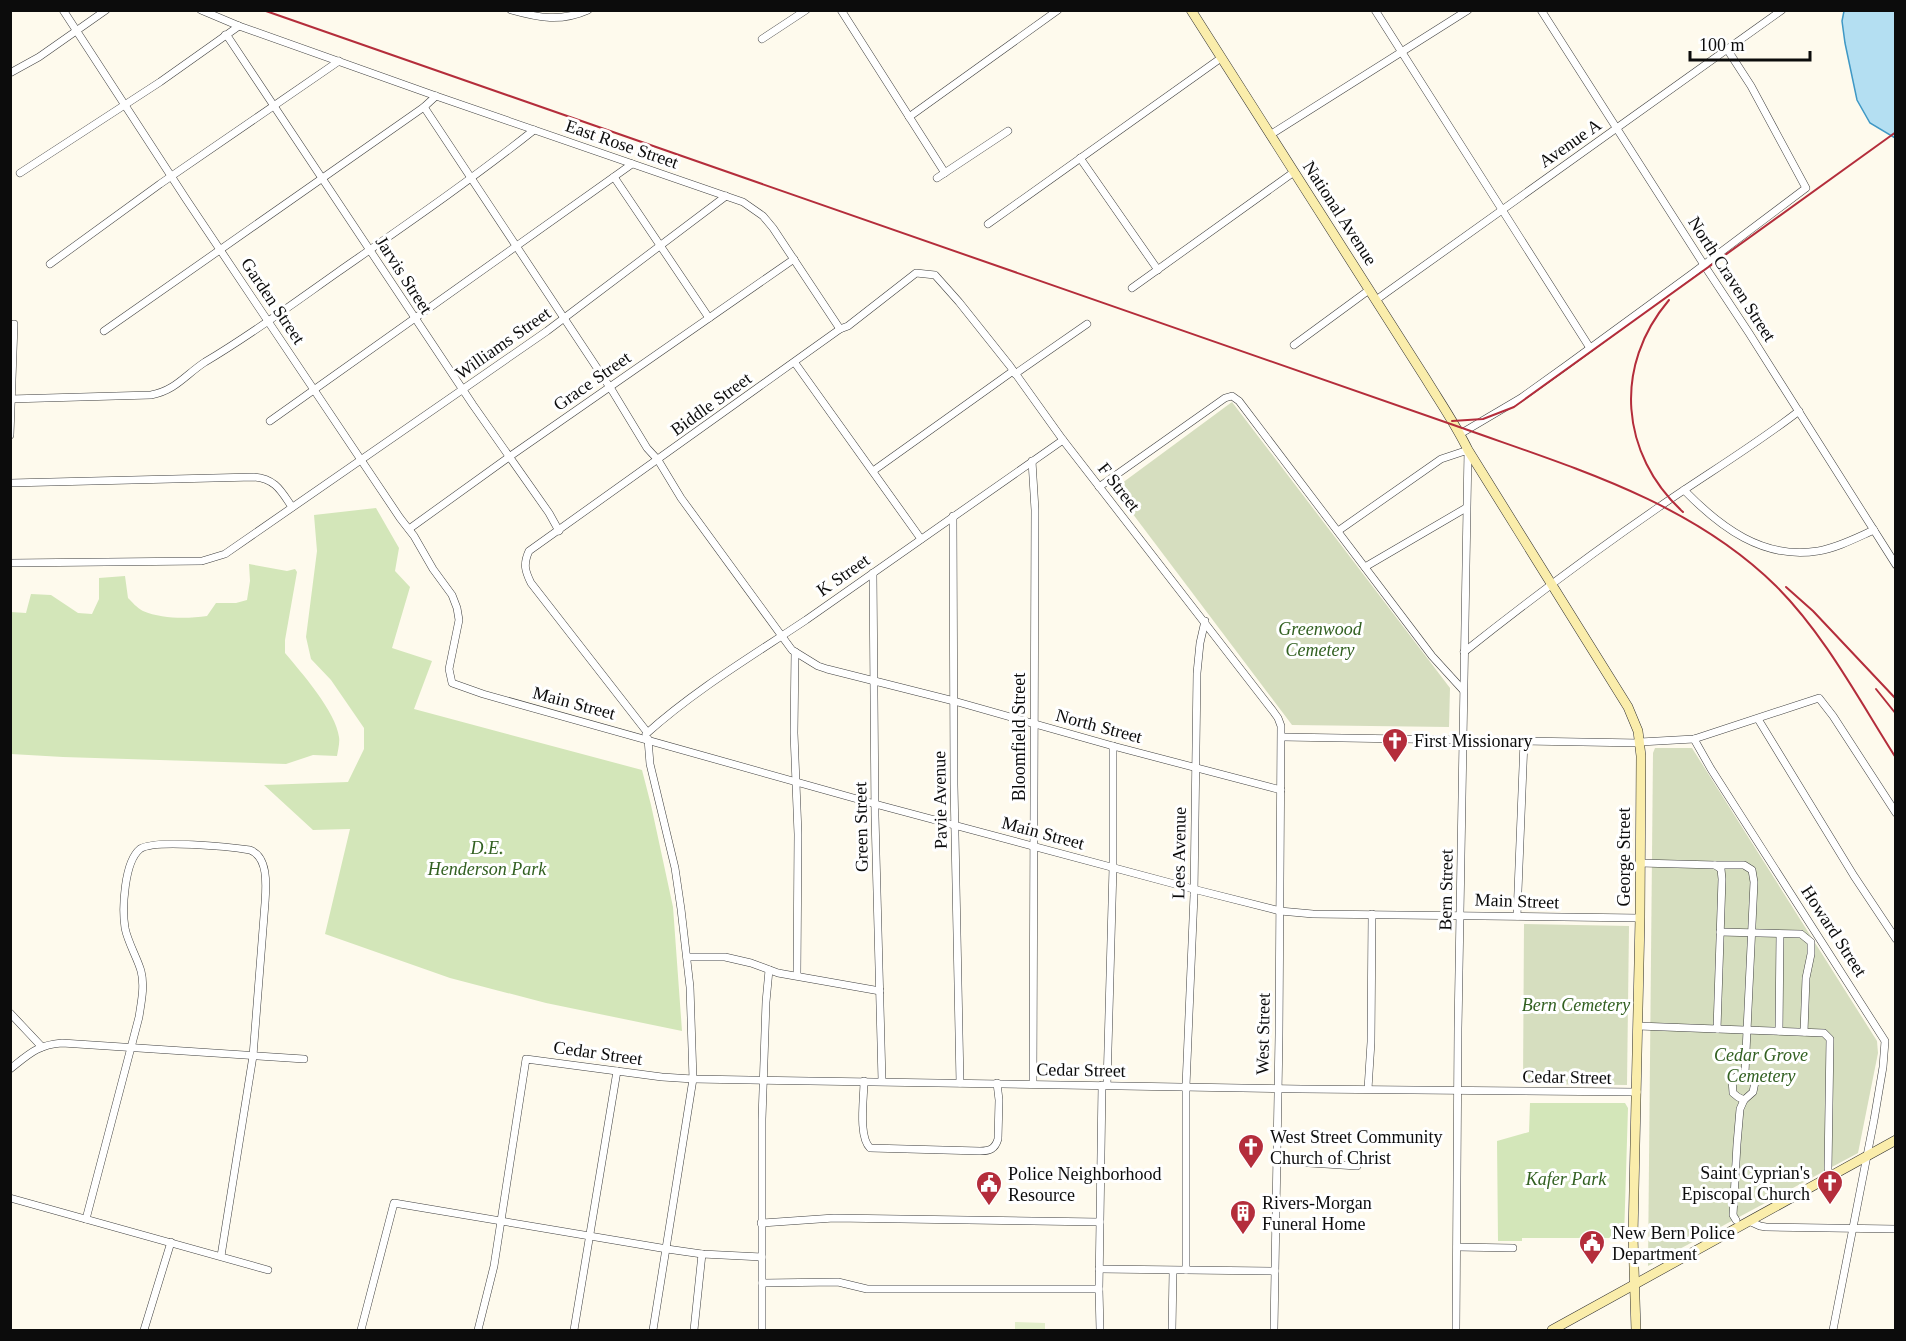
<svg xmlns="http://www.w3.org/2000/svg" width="1906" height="1341" viewBox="0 0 1906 1341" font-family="Georgia,serif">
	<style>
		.green { fill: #d3e6b9 }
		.cemetery { fill: #d6debf }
		.pitch { fill: #e3eeca }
		.water { fill: #b4dff2; stroke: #3f98c5; stroke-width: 1.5 }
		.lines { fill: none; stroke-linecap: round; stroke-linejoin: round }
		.street-casing { stroke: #3f3f3f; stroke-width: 8 }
		.secondary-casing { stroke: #2e2e2e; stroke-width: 10 }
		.street { stroke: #fff; stroke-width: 7 }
		.secondary { stroke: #faedab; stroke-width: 9 }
		.rail { stroke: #b42d3b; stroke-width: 2 }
		.labels { text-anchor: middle; stroke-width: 6; stroke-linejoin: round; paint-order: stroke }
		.street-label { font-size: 18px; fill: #0c0c0c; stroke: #fff }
		.park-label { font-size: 18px; font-style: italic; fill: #326021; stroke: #fff }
		.poi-label { font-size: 18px; fill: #0c0c0c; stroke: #fff; text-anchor: start }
	</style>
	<rect width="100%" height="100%" fill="#fefaed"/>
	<g class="green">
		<polygon points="376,508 399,548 395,571 410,587 392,648 432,661 414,709 642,770 651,805 673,907 682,1031 546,1003 450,978 325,934 350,829 313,830 264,785 348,782 364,749 364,728 331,680 311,659 306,637 317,551 314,515"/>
		<path d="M 249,564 L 287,571 L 295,569 L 297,572 L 285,640 L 285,653 C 301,672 336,712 339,737 C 340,742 338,750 337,756 L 313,755 L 286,764 L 63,757 L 11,754 L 11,612 L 26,613 L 31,594 L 51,595 L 78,613 L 92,614 L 99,599 L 99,578 L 125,576 L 128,598 C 132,602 137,608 143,611 C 162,619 187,619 207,616 L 216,603 L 236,603 L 247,600 L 250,581 Z"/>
		<polygon points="1530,1103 1625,1103 1628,1108 1624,1238 1522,1238 1522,1241 1498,1241 1497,1141 1529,1132"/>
	</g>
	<g class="cemetery">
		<polygon points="1232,402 1450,688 1449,727 1292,725 1114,489"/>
		<polygon points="1655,748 1692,748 1877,1041 1878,1053 1858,1153 1648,1266 1653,753"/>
		<polygon points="1524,924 1629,926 1627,1085 1523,1084"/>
	</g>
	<polygon class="pitch" points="1015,1322 1045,1323 1045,1330 1015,1330"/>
	<polygon class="water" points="1844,11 1895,11 1895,138 1870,123 1857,100 1845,43 1842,21"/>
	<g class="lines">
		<defs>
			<g id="street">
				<polyline points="63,10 186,199 400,518 414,536 433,569 452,595 457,608 459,620 449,669 452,683 483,694 875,804 1197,890 1280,911 1313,914 1640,918"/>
				<polyline points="201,10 239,26 436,96 743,202 763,216 773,228 840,329"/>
				<path d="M 511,10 C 539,18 561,22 588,10"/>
				<polyline points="841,10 945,173"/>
				<polyline points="1375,10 1590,348"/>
				<polyline points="1541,10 1706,268 1749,333 1896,565"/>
				<polyline points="225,35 228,37 473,405 549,513 559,531"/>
				<polyline points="762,39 806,10"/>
				<polyline points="10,73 39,57 106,10"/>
				<polyline points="424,107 613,392 647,448 658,460 681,498 792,650 818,666 827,669 954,701 1113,746 1281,790"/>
				<polyline points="909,117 1058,10"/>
				<polyline points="1270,135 1468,10"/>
				<polyline points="1080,158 1158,270"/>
				<polyline points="20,173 160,82 239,26"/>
				<polyline points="614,177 709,318"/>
				<polyline points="937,178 1008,131"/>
				<polyline points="988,224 1221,58"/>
				<polyline points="50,264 160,184 339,61"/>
				<polyline points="1132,288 1294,172"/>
				<polyline points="1376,300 1782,10"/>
				<polyline points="104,331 424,107 436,96"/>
				<polyline points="1294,345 1369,290"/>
				<polyline points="795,363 921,539"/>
				<polyline points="1015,374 1087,324"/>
				<path d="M 10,399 L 151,395 C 176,390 185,375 205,362 C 251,335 294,303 338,272 C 404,226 471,180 534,130"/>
				<polyline points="270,421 632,164"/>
				<polyline points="1460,434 1521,398 1567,365 1693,273 1806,188 1751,86 1727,49"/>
				<polyline points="10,435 14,324"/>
				<polyline points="1032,461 1035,510 1033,1084"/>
				<polyline points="873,471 1013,371"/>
				<path d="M 10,483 L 254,477 C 276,479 281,491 292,507"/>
				<polyline points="1099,487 1225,398 1232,396 1239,401 1432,656 1463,690"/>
				<path d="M 1684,490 C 1720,527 1763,560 1818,551 C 1837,548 1856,538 1874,530"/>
				<polyline points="953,516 954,785 960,1083"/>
				<polyline points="409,529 509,457 794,259"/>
				<polyline points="1338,531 1441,459 1468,450 1458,1029 1456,1330"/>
				<polyline points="10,563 202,561 225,554 547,331 726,196"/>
				<polyline points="1365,567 1466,508"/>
				<polyline points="873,573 875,816 882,1081"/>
				<polyline points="795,652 794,733 798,834 797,975"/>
				<path d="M 1464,652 C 1527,602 1592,553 1659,507 C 1705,475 1754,446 1799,411"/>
				<polyline points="1758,719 1854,876 1896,939"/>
				<path d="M 647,732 L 531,583 C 525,571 523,564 529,551 L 840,329 L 848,326 L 916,273 L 935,275 L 959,302 L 1010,366 L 1063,440 L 1273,711 L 1278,718 L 1281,726 L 1279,1035 L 1274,1330"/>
				<path d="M 646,734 C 695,690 752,656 806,620 L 1063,440"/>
				<polyline points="1282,737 1640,743"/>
				<polyline points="648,739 650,764 675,868 681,909 690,987 693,1079 653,1330"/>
				<polyline points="1694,739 1711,769 1885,1041 1883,1067 1874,1120 1833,1330"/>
				<polyline points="1640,742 1694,739 1819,698 1833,716 1896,813"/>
				<polyline points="1715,865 1744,865 1752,870 1754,882 1745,1073 1732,1079 1733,1093 1738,1097 1744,1100 1753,1092 1755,1082 1745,1073"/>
				<polyline points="1517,916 1524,741"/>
				<polyline points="1720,932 1801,934 1811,942 1811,954 1806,978 1804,1032"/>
				<polyline points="687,957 725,957 751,963 778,973 880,991"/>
				<polyline points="10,1013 42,1047"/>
				<polyline points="1638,1026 1717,1029 1722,879 1721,869 1715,865 1640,863"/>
				<polyline points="1717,1029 1824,1033 1830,1039 1828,1169"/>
				<polyline points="1779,1031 1780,934"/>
				<path d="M 10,1069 C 29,1054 37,1045 62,1043 L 304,1059"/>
				<path d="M 864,1081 C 864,1098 858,1136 870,1148 L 980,1151 C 990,1151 995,1149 998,1139 L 999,1100 L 997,1083"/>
				<polyline points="1107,1085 1113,867 1113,746"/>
				<polyline points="1368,1089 1371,1042 1372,914"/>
				<polyline points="1277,1161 1357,1166"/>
				<polyline points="10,1198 268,1270"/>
				<path d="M 86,1219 L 139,1017 C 141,1003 145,986 141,971 C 137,957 128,943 125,928 C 122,909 124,862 140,849 C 154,839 231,847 250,850 C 269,857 266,887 265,903 L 253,1056 L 221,1256"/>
				<polyline points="1736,1220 1733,1215 1737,1144 1740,1109 1744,1100"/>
				<polyline points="1749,1221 1760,1226 1766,1227 1896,1229"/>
				<polyline points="761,1223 834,1218 1100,1222"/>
				<polyline points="1457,1247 1513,1248"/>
				<polyline points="1099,1269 1275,1271"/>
				<polyline points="1186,1270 1186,1086 1194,895 1197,673 1200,643 1205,621"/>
				<polyline points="762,1283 838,1282 867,1289 1099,1289"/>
				<polyline points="144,1330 171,1242"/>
				<polyline points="361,1330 394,1203 667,1249 702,1254 762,1257"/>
				<polyline points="478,1330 494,1266 526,1059 662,1077 693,1079 1302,1089 1637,1092"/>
				<polyline points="574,1330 617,1071"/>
				<polyline points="694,1330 702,1254"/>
				<polyline points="762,1330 762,1119 766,1002 769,970"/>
				<polyline points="1100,1330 1099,1289 1102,1085"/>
				<polyline points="1172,1330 1173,1271"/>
			</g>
			<g id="secondary">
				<path d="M 1191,10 L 1426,379 C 1440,402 1456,425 1468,450 L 1628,707 L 1638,731 L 1641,756 L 1640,918 L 1633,1236 L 1636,1330"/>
				<polyline points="1552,1330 1896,1140"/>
			</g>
		</defs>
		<use href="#street" class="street-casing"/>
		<use href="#secondary" class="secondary-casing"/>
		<use href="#street" class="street"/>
		<use href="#secondary" class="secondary"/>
		<g class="rail">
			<path d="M 263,10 L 1465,429 C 1574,468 1691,502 1776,586 C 1825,635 1859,700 1896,758"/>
			<path d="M 1669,300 C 1613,366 1620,454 1683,512"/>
			<polyline points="1452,421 1483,419 1514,407 1896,132"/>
			<polyline points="1786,587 1813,611 1896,699"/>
			<polyline points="1876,689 1896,714"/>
		</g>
	</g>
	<defs>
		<symbol id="church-pin" viewBox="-11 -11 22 30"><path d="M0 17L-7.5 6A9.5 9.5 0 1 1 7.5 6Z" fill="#b42d3b" stroke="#fff"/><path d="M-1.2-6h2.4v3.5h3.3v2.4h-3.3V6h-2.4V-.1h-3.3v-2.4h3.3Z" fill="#fff"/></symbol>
		<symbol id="civic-pin" viewBox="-11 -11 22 30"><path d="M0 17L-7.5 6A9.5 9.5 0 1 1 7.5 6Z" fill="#b42d3b" stroke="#fff"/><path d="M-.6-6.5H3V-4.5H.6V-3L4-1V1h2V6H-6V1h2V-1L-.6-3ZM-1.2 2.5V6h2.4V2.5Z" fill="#fff"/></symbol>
		<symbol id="building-pin" viewBox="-11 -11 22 30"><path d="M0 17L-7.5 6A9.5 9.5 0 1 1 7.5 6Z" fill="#b42d3b" stroke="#fff"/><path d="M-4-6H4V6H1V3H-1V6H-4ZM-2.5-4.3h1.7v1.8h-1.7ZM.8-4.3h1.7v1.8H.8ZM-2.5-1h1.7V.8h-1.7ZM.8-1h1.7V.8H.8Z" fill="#fff"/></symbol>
	</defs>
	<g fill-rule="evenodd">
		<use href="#church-pin" x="1380" y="726" width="30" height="40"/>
		<use href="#church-pin" x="1236" y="1132" width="30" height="40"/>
		<use href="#church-pin" x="1815" y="1168" width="30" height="40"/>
		<use href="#civic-pin" x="974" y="1169" width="30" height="40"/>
		<use href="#building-pin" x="1228" y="1198" width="30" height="40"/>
		<use href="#civic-pin" x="1577" y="1228" width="30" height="40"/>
	</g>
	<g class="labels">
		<g class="street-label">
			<text transform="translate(1570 143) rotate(-35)" y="6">Avenue A</text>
			<text transform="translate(622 144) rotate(19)" y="6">East Rose Street</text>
			<text transform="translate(1340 213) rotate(57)" y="6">National Avenue</text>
			<text transform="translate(404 275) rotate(57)" y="6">Jarvis Street</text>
			<text transform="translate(1732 279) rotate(57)" y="6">North Craven Street</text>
			<text transform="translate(273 301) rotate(56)" y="6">Garden Street</text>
			<text transform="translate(503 343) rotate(-35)" y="6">Williams Street</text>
			<text transform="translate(592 381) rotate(-35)" y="6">Grace Street</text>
			<text transform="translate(711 404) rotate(-36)" y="6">Biddle Street</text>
			<text transform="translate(1119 487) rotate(52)" y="6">F Street</text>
			<text transform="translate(843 575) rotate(-35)" y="6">K Street</text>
			<text transform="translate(574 703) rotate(15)" y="6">Main Street</text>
			<text transform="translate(1099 726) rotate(15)" y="6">North Street</text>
			<text transform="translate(1019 737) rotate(-90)" y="6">Bloomfield Street</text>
			<text transform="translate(940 800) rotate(-91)" y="6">Pavie Avenue</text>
			<text transform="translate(861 827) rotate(-91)" y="6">Green Street</text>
			<text transform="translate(1043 833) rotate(15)" y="6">Main Street</text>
			<text transform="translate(1179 853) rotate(-89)" y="6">Lees Avenue</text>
			<text transform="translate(1624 857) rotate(-90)" y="6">George Street</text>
			<text transform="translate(1446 890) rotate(-89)" y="6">Bern Street</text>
			<text transform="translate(1517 901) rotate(2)" y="6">Main Street</text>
			<text transform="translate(1834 931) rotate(57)" y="6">Howard Street</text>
			<text transform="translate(1263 1034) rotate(-89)" y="6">West Street</text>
			<text transform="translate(598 1053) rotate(8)" y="6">Cedar Street</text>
			<text transform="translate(1081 1070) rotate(1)" y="6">Cedar Street</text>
			<text transform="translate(1567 1077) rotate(1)" y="6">Cedar Street</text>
		</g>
		<g class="park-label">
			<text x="1320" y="635">Greenwood<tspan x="1320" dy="21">Cemetery</tspan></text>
			<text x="487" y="854">D.E.<tspan x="487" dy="21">Henderson Park</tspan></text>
			<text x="1576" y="1011">Bern Cemetery</text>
			<text x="1761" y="1061">Cedar Grove<tspan x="1761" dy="21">Cemetery</tspan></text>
			<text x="1566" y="1185">Kafer Park</text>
		</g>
		<g class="poi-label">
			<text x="1414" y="747">First Missionary</text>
			<text x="1270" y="1143">West Street Community<tspan x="1270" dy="21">Church of Christ</tspan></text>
			<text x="1810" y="1179" text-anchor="end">Saint Cyprian's<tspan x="1810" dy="21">Episcopal Church</tspan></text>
			<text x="1008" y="1180">Police Neighborhood<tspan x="1008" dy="21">Resource</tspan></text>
			<text x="1262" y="1209">Rivers-Morgan<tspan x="1262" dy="21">Funeral Home</tspan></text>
			<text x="1612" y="1239">New Bern Police<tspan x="1612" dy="21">Department</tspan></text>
		</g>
	</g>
	<rect width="1906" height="1341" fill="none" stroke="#0c0c0c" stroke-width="24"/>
	<path d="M1690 51v9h120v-9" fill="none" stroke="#0c0c0c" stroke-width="3"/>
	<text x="1699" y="51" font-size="18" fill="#0c0c0c" stroke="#ffffff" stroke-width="4.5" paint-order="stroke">100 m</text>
</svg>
